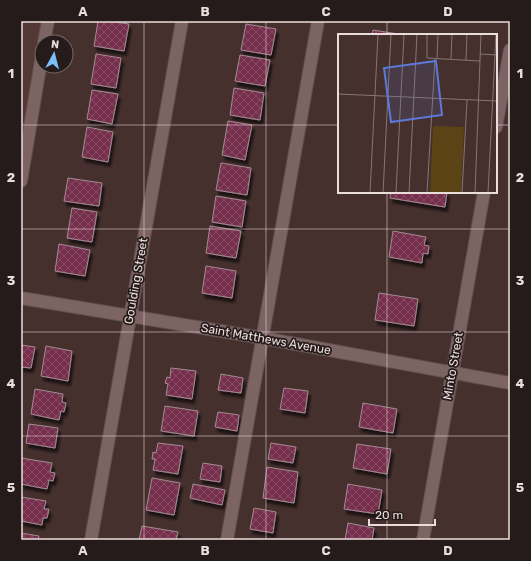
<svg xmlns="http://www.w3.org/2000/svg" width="531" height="561" viewBox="0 0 531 561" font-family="Rubik,sans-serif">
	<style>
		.built { fill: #533734 }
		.building { fill: url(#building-cross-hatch); stroke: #a38b93; filter: url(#shadow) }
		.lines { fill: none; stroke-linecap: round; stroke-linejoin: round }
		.service-casing { stroke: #614f4d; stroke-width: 14 }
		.minor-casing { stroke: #614f4d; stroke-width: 14 }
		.tertiary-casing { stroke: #614f4d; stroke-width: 14 }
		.service { stroke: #7c6462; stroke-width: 12 }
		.minor { stroke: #7c6462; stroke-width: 12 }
		.tertiary { stroke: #7c6462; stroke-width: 12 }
		.grid { fill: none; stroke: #ebdddc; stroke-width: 1; stroke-opacity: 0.55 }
		.labels { text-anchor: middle; stroke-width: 3.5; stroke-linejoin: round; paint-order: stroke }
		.street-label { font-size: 12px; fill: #ebdddc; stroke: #241b1a }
		.inset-road { fill: none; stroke: #877574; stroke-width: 1 }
		.view { fill: #5b79d9; fill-opacity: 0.15; stroke: #5b79d9; stroke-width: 2 }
		.inset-edge { fill: none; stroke: #ebdddc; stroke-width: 2 }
		.neatline { fill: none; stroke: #ebdddc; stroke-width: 1.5 }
		.grid-label { font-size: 13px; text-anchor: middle; font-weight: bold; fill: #ebdddc }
	</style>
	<defs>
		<pattern id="building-cross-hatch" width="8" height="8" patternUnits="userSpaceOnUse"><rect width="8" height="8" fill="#752f4b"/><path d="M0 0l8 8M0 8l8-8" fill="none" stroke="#894d64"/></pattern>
		<filter id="shadow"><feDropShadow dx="2.5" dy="4.5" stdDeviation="1" flood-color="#0009"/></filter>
	</defs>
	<rect width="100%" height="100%" fill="#45302e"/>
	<polygon class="built" points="21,21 44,21 21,167"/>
	<g class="building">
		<polygon points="98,21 108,21 129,24 124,51 94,46"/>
		<polygon points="246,24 276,29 271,55 241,50"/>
		<polygon points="373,30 405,35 372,35"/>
		<polygon points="96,54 121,58 116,88 91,84"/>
		<polygon points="240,55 270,60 265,86 235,81"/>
		<polygon points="234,88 264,93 260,120 230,115"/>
		<polygon points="92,90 118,94 112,124 87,119"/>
		<polygon points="228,121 252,125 245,160 222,155"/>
		<polygon points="87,127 113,132 108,162 82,157"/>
		<polygon points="221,163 251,168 247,195 216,190"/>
		<polygon points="68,178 102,183 99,206 64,201"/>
		<polygon points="391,192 447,192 445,207 390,198"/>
		<polygon points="216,196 246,201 242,227 212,222"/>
		<polygon points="72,208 97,212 92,242 67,238"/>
		<polygon points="210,226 241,231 236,258 206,253"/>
		<polygon points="393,231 426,237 424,245 429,246 428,254 423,253 422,263 389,257"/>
		<polygon points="59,244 90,250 85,276 55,271"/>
		<polygon points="206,266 236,271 232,298 202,293"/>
		<polygon points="379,293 418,299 414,326 375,320"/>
		<polygon points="21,345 35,347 31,368 21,367"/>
		<polygon points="46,346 72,351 68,381 41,376"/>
		<polygon points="171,368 196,371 192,399 166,395 168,384 165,383 167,377 170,378"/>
		<polygon points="221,374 243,378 241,393 218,390"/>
		<polygon points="284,388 308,391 305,413 280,409"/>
		<polygon points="35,389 63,394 62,402 66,403 64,412 61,411 59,420 31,414"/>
		<polygon points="363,403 397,409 393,433 359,427"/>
		<polygon points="165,406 198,411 194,436 161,431"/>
		<polygon points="218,412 239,415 237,431 215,427"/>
		<polygon points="29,424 58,428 55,448 26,443"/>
		<polygon points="158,443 183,446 178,474 153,470 155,459 152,459 153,452 156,453"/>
		<polygon points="271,443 296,447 293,463 268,459"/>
		<polygon points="357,444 391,449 387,474 353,468"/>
		<polygon points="21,458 52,463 50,472 55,473 53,481 49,480 47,489 21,484"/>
		<polygon points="203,463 222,466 220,482 200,479"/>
		<polygon points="267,467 298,472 294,503 263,498"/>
		<polygon points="152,478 180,483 174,515 146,510"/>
		<polygon points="193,484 225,490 222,505 190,498"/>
		<polygon points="348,484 382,490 378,514 344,509"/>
		<polygon points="21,497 46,501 44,509 49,509 47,518 43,518 42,525 21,521"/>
		<polygon points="254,508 276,512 273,533 250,529"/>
		<polygon points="348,523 374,528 372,540 345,540"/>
		<polygon points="142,526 178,532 176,540 139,540"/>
		<polygon points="21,533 39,536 38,540 21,540"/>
	</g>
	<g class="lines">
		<defs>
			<g id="service">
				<polyline points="44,42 48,21"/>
				<polyline points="21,181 42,55"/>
				<polyline points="227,540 318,21"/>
			</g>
			<g id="minor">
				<polyline points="496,127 510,50"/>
				<polyline points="91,540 182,21"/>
				<polyline points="423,540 484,192"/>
			</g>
			<polyline id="tertiary" points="21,298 263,338 510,383"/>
		</defs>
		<use href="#service" class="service-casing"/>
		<use href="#minor" class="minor-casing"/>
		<use href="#tertiary" class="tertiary-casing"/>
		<use href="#service" class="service"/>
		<use href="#minor" class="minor"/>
		<use href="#tertiary" class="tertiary"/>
	</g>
	<path class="grid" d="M 144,21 L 144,540M 266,21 L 266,540M 387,21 L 387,35M 21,125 L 339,125M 496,125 L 510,125M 387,192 L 387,540M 21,229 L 510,229M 21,332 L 510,332M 21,436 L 510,436"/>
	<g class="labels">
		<g class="street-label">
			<text transform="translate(136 281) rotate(-80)" y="4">Goulding Street</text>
			<text transform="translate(266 339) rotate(10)" y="4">Saint Matthews Avenue</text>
			<text transform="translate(453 366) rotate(-80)" y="4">Minto Street</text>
		</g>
	</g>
	<g transform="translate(338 34)">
		<rect width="159" height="159" fill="#45302e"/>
		<path d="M 95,92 L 126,93 L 123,159 L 92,159 Z" fill="#5b4315"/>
		<path class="inset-road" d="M 89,0 L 89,24 L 142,27M 142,20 L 159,21M 99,25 L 100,0M 113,25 L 114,0M 128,26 L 129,0M 0,60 L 159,67M 32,159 L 40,0M 45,159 L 53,0M 58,159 L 66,0M 71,159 L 79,0M 89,159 L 97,25M 124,159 L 129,66M 137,159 L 143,0M 150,159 L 158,0"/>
		<path class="view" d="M 98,27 L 104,81 L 53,88 L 46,34 Z"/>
		<rect width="159" height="159" class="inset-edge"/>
	</g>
	<rect width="531" height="561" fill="none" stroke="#241b1a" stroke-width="44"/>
	<g transform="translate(54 54) rotate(7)"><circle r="19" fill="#241b1a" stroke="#746968"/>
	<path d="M0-3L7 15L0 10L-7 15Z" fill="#7cbef9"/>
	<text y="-6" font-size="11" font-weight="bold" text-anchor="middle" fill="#ebdddc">N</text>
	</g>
	<path d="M369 519v6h66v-6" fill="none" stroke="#ebdddc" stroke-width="2"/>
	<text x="375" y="519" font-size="12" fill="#ebdddc" stroke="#241b1a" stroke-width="3" paint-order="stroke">20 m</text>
	<rect x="22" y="22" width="487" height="517" class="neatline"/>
	<g class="grid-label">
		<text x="83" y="16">A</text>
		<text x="205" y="16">B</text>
		<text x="326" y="16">C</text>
		<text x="448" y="16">D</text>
		<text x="11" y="78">1</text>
		<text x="520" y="78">1</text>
		<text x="11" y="182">2</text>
		<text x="520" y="182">2</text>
		<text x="11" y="285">3</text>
		<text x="520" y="285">3</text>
		<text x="11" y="388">4</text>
		<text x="520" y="388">4</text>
		<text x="11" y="492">5</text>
		<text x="520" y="492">5</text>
		<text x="83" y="555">A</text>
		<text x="205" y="555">B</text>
		<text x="326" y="555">C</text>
		<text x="448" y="555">D</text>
	</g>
</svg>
